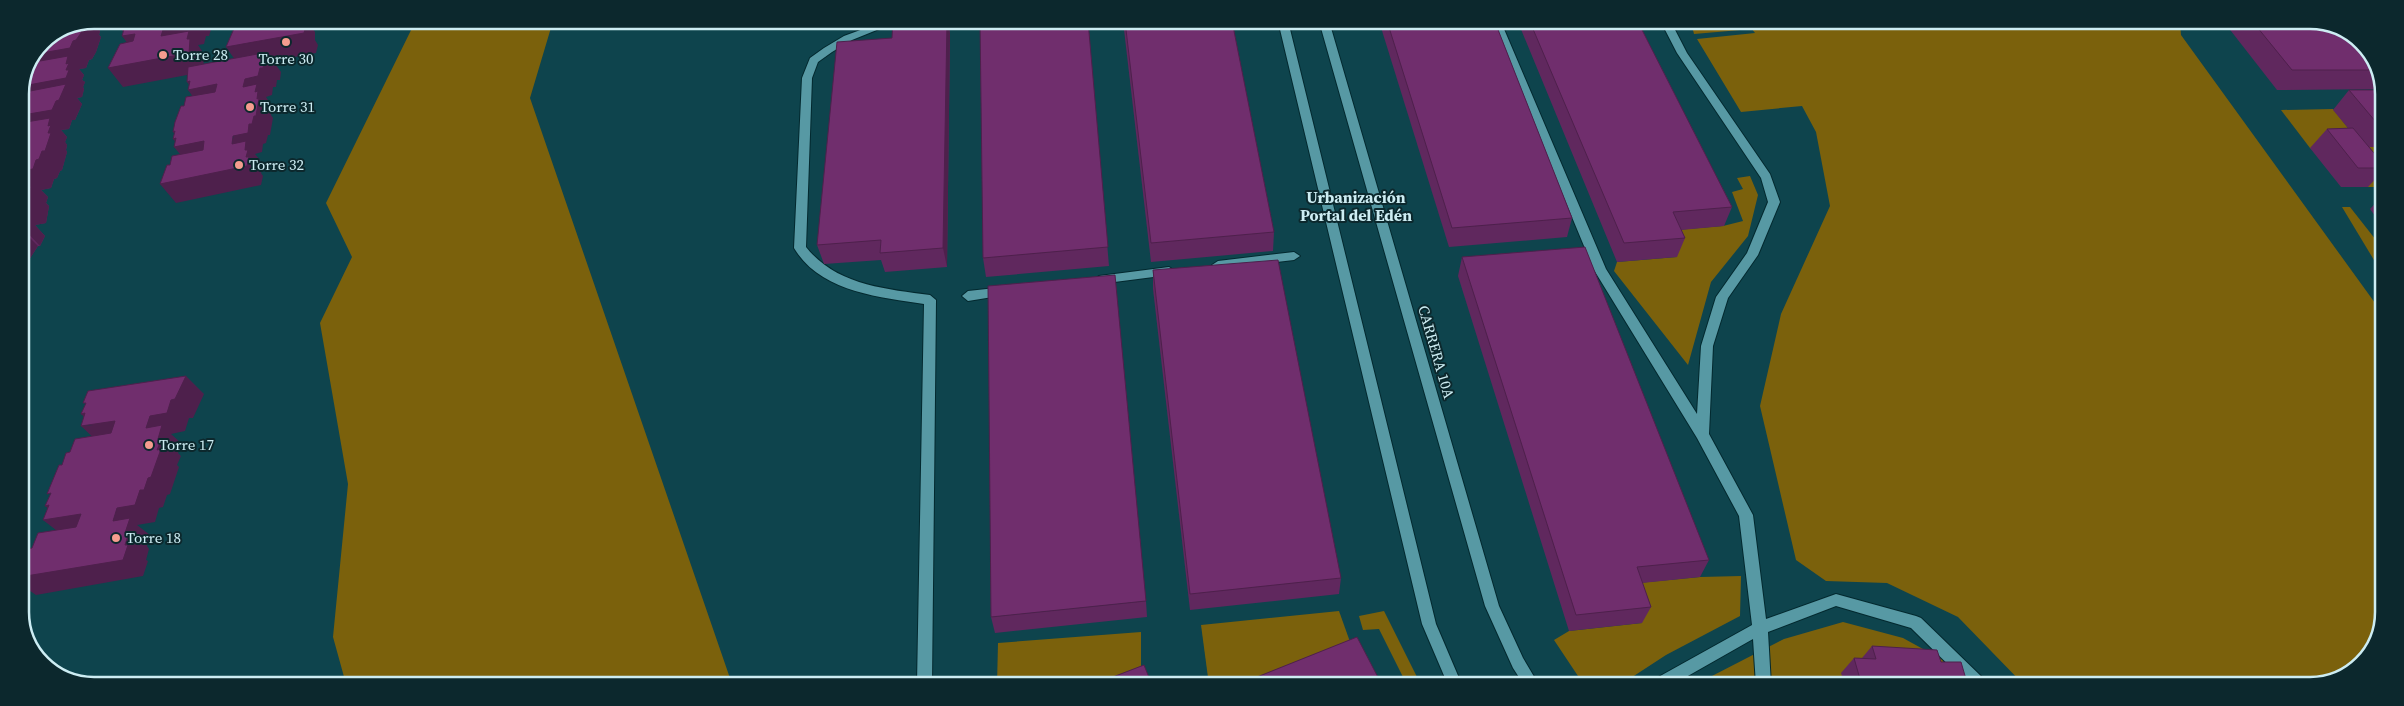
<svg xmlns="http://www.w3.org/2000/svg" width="2404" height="706" viewBox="0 0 2404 706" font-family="'Source Serif 4',serif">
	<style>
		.green { fill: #7b610c }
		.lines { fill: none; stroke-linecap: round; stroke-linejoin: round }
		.minor-casing { stroke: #03292f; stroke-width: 2 }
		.minor { fill: #5799a4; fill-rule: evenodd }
		.wall { fill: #60285e }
		.shaded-wall { fill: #4e204c }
		.building { fill: #702e6d; stroke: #4e204c }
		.poi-dot { fill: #f59d8f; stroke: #0c282d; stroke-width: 2 }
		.labels { text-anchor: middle; stroke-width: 4; stroke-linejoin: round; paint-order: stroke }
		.poi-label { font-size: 15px; fill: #cdedf3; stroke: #0c282d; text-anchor: start }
		.street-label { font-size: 15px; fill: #cdedf3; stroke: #0c282d }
		.neighbourhood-label { font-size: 16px; font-weight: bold; fill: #cdedf3; stroke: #0c282d }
		.rim { fill: none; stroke: #cdedf3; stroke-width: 2.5 }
	</style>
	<rect width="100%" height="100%" fill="#0e444d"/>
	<g class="green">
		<polygon points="416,20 553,21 530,98 732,684 346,684 333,637 348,484 320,323 352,257 326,203"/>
		<polygon points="1691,22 2180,22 2181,35 2383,314 2382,631 2355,671 2311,686 2025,686 1958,617 1887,583 1826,581 1796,560 1760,406 1781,314 1830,206 1816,132 1802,106 1741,112 1697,39 1755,33 1752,29 1694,34"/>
		<polygon points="2333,109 2363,147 2384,147 2383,187 2368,187 2310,148 2281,110"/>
		<polygon points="1750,176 1758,195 1748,236 1711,282 1688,365 1614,271 1617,262 1677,257 1665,231 1723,226 1743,221 1732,192 1743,189 1737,178"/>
		<polygon points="2342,207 2350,207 2383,249 2383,275"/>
		<polygon points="1741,576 1740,616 1666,655 1620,685 1584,685 1554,640 1569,631 1642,623 1628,584 1700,577"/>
		<polygon points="1339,611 1354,653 1274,685 1209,685 1201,625"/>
		<polygon points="1384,611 1421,685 1407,685 1379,629 1363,630 1359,616"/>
		<polygon points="1843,622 1903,638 1943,660 1945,678 1845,685 1700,685 1710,677 1784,639"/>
		<polygon points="1141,632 1141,670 1134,685 997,685 998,643"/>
	</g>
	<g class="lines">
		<defs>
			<g id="minor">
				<path d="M 885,21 L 899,21 L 852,40 L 832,52 L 818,62 L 812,78 L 806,247 C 836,285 885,289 930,295 L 936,300 L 932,684 L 917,684 L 924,304 C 879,297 820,292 794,248 L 802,78 L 810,58 L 824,48 L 844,36 Z"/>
				<polygon points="1278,21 1288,21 1436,624 1462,685 1448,685 1422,624"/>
				<polygon points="1319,21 1329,21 1499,606 1523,658 1539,685 1524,685 1513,668 1485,606"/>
				<polygon points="1491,22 1501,22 1606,269 1697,414 1701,346 1716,297 1747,253 1768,202 1761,178 1677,53 1661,22 1671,22 1687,53 1770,174 1780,202 1758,255 1728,298 1713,346 1709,434 1753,515 1766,619 1836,594 1916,616 1921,618 1986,681 1988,686 1970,686 1911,628 1836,606 1768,632 1771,685 1756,685 1753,639 1672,685 1651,685 1653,680 1752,625 1739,516 1697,438 1594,270"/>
				<polygon points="1294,252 1300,256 1294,260 1218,269 1212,265 1218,261"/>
				<polygon points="1169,267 1175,271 1169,275 1099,284 1093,280 1099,276"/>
				<polygon points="1005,287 1011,291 1005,295 968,301 962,296 968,291"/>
			</g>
		</defs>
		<use href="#minor" class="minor-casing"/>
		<use href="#minor" class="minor"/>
	</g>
	<g class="wall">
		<polygon points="94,20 97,20 100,24 98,29 100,31 99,35 101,37 96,52 92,59 89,60 86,68 79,69 84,75 82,80 85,82 83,87 84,89 82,97 77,98 82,104 75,120 72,120 69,129 61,130 67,137 65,142 67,145 66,150 67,152 62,170 60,171 57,178 54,179 51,188 41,190 48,197 46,203 49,206 46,223 35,225 45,236 40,246 38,246 25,266 20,267 20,93"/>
		<polygon points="893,21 948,21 950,34 947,267 885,272 881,260 824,264 817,245 892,38"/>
		<polygon points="1088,21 1109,266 986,277 983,258"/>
		<polygon points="1123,21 1232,21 1274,232 1273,251 1151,262"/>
		<polygon points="1379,21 1495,22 1572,218 1567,237 1449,247"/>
		<polygon points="1518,22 1638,22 1732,207 1724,226 1681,230 1685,238 1677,257 1617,262"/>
		<polygon points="2224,22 2329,22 2366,45 2384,89 2277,90"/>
		<polygon points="2349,90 2384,100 2384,147 2369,147 2384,165 2383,171 2368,187 2341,187 2310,148 2327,129 2348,128 2333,110"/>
		<polygon points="2383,195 2383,227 2370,209"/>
		<polygon points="1462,257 1709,560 1700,577 1642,583 1651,607 1642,623 1569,631 1458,276"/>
		<polygon points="1153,270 1341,578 1339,594 1190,610 1153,289"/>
		<polygon points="1146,601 1147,617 995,633 991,617"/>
		<polygon points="1872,646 1941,662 1968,686 1845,685 1841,673 1854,658 1862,658"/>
	</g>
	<g class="shaded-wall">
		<polygon points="94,20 97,20 100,24 98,29 100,31 99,35 101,37 96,52 92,59 89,60 86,68 79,69 84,75 82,80 85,82 83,87 84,89 82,97 77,98 82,104 75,120 72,120 69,129 61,130 67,137 65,142 67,145 66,150 67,152 62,170 60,171 57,178 54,179 51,188 41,190 48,197 46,203 49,206 46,223 35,225 45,236 40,246 22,227 20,227 20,93 23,86 40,61 42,53 73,41 84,24"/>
		<polygon points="192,20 214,20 209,36 206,36 204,44 198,45 202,51 202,55 204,58 203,72 123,87 108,68 161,36 163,30"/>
		<polygon points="239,20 269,20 250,37"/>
		<polygon points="293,20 317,20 316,25 311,26 315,32 315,40 318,45 316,53 273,61 281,72 280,80 277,80 276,87 273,87 272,95 266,97 270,103 270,107 272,111 271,115 273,118 270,135 268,135 266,143 263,144 262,152 255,154 260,160 259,165 262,169 261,173 263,176 261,185 176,203 160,184 232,144 243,87 240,67 226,47"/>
		<polygon points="947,21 948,21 950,34 947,267 943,248"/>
		<polygon points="121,23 124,23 135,34 137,56 122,36 126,36 122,30 124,29 130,35"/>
		<polygon points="190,81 217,84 231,103 202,109 188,90 192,89 187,82"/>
		<polygon points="175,131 204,141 219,161 190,166 174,147 179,146 173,139 176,138 184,145 173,132"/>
		<polygon points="20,228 38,246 25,266 20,267"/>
		<polygon points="186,376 204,394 193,418 189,418 185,431 171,434 181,443 178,453 181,456 177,465 179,467 170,494 167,495 163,507 159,508 155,522 137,525 150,535 147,546 149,549 146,560 148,561 143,576 36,595 20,584 20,577 125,545 113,521 117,508 140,490 157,450 146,428 150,416 171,400"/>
		<polygon points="85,413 115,421 135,439 100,444 81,426 93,425 81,414"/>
		<polygon points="49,505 81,514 102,531 65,537 43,520 59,517 45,506"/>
	</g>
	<g class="building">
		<polygon points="122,20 192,20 191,24 163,30 161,36 189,31 187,39 190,39 189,53 108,68 120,44 133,41 135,34 122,36 124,29 122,30 124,23 121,23"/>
		<polygon points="260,20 303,20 303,26 306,26 304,33 226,47 236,24"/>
		<polygon points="893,21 947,21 943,248 880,253 881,240 817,245 837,42 892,38"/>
		<polygon points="980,21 1088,21 1108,247 983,258"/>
		<polygon points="1125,21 1232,21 1274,232 1151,243"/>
		<polygon points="1387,21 1495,22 1572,218 1452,228"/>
		<polygon points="1530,22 1638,22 1732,207 1673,212 1685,238 1624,243"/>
		<polygon points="2253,22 2329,22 2366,45 2376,70 2292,70"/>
		<polygon points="84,24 81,33 76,40 73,41 70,48 42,53 40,61 68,56 66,64 69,63 66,70 69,70 66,78 23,86 42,41"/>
		<polygon points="268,52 267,60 264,61 263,68 260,68 258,76 245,79 243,87 257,84 255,92 258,91 257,99 259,98 256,116 254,116 252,124 249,124 248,133 233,136 232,144 246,141 245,150 248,150 246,157 249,157 247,166 160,184 167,165 170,165 172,156 203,150 204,141 174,147 176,138 173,139 175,131 173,132 175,122 181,106 184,106 186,97 215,92 217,84 188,90 190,81 187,82 188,67"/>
		<polygon points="66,84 59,100 56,101 52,110 23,115 20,123 20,93"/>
		<polygon points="2349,90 2375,90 2384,100 2384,128 2381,128"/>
		<polygon points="50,118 48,126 51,125 48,133 51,133 45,151 42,151 39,159 36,160 33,169 20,171 20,123"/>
		<polygon points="2353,128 2384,165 2383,168 2358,168 2327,129"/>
		<polygon points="30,178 27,187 31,186 28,204 20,206 20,180"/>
		<polygon points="20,217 26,217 22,227 20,227"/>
		<polygon points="1585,247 1709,560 1637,567 1651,607 1576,615 1462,257"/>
		<polygon points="1278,260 1341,578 1190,594 1153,270"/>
		<polygon points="1115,275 1146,601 991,617 988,286"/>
		<polygon points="186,376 175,399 171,400 167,413 150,416 146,428 162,425 158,439 162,438 157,450 161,449 151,477 148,478 144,490 140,490 135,505 117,508 113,521 130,518 125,533 129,532 125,545 128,545 123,560 20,577 20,565 28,549 32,548 38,533 76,527 81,514 43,520 49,505 45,506 51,493 47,494 59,465 62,465 66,453 70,452 75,439 111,433 115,421 81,426 85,413 81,414 86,403 83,403 88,391"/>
		<polygon points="1357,637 1382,685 1237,685"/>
		<polygon points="1872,646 1937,650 1941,662 1961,662 1968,686 1862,686 1854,658 1876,659"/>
		<polygon points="1144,665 1152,685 1092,685"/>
	</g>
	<g class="poi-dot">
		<circle cx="286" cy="42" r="5"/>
		<circle cx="163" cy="55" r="5"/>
		<circle cx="250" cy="107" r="5"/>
		<circle cx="239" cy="165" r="5"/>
		<circle cx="149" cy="445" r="5"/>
		<circle cx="116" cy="538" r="5"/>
	</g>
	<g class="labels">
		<g class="poi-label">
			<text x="173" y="60">Torre 28</text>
			<text x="286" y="64" text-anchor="middle">Torre 30</text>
			<text x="260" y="112">Torre 31</text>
			<text x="249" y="170">Torre 32</text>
			<text x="159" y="450">Torre 17</text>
			<text x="126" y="543">Torre 18</text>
		</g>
		<g class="street-label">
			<text transform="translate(1436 352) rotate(74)" y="5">CARRERA 10A</text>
		</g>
		<g class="neighbourhood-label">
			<text x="1356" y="203">Urbanización<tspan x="1356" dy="18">Portal del Edén</tspan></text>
		</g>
	</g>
	<path d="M0 0H2404V706H0ZM94 29H2310A65 65 0 0 1 2375 94V612A65 65 0 0 1 2310 677H94A65 65 0 0 1 29 612V94A65 65 0 0 1 94 29Z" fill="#0c282d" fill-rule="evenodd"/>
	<path class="rim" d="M94 29H2310A65 65 0 0 1 2375 94V612A65 65 0 0 1 2310 677H94A65 65 0 0 1 29 612V94A65 65 0 0 1 94 29Z"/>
</svg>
